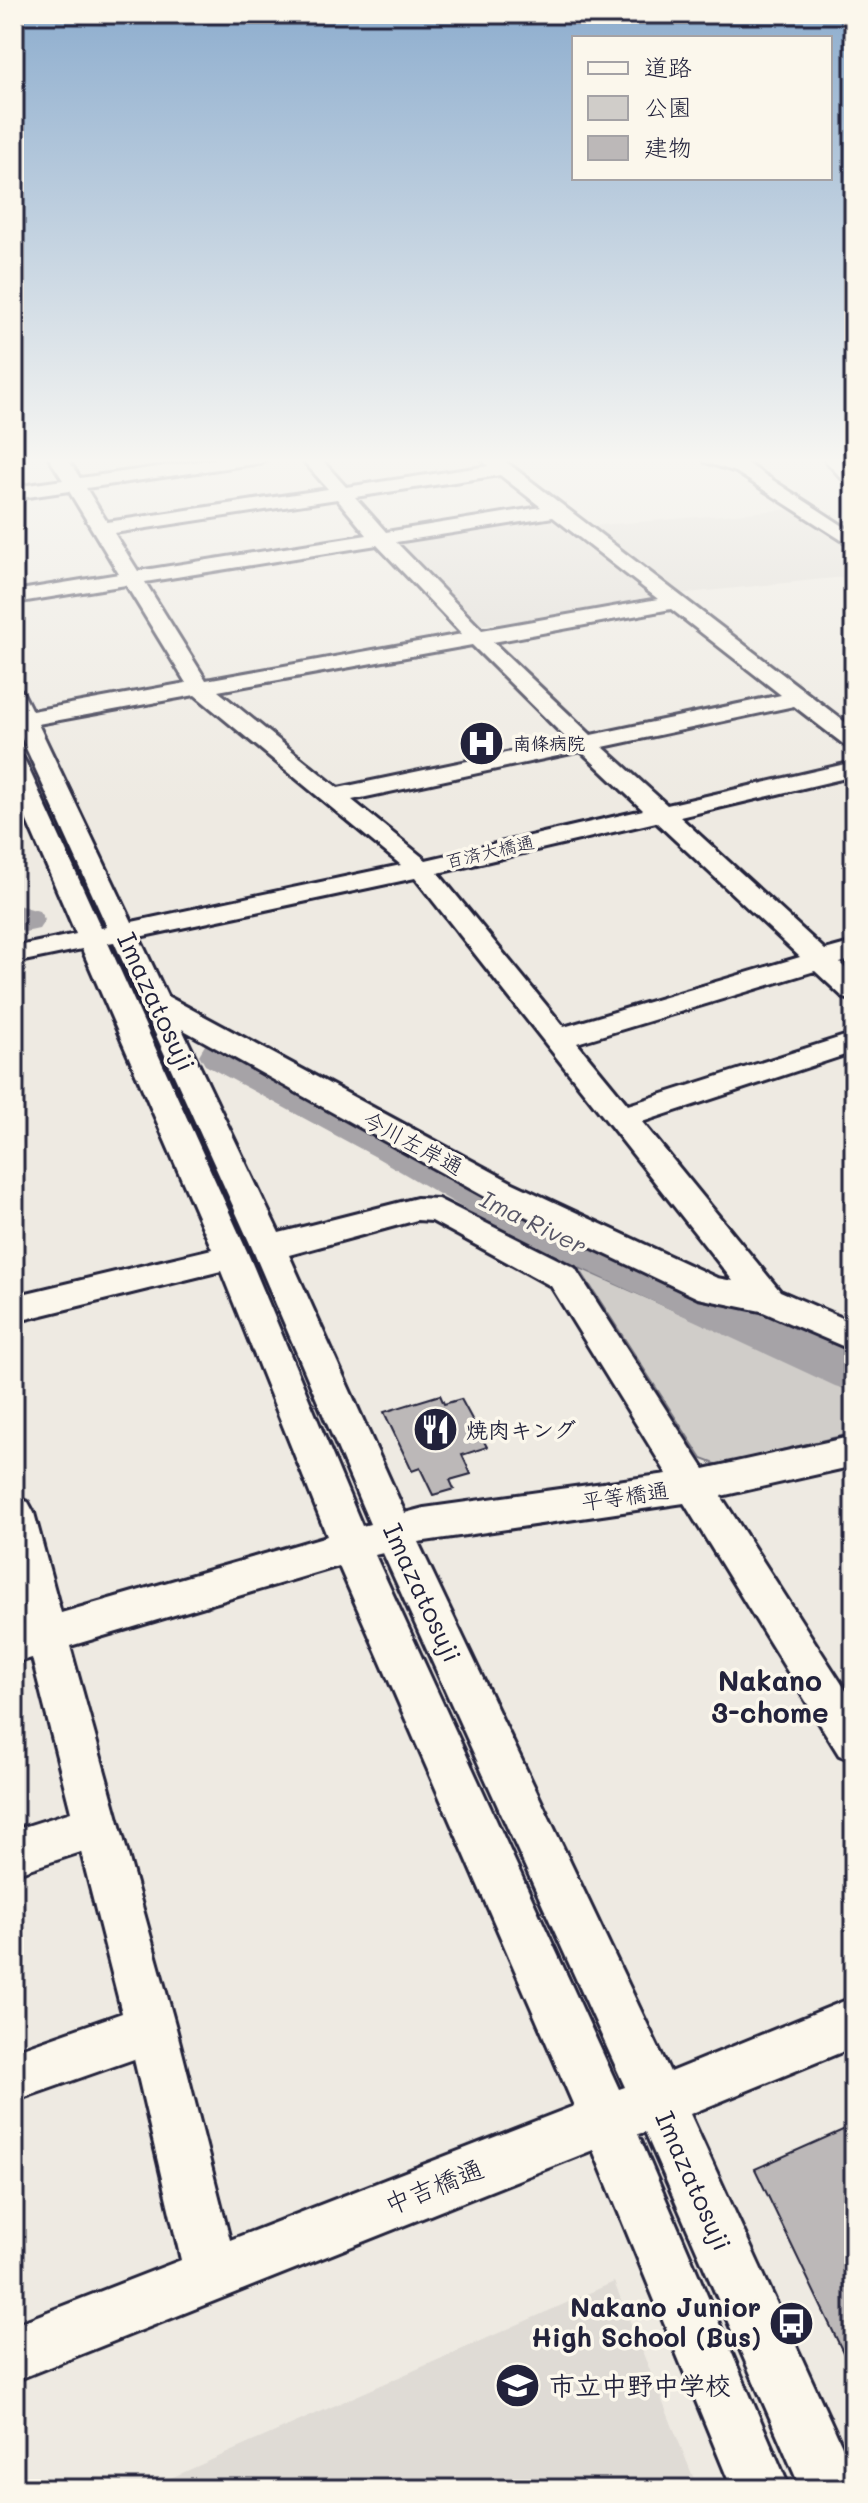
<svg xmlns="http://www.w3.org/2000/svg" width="868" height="2503" viewBox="0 0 868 2503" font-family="Mali,'Klee One',sans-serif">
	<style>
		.built { fill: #dfdbd5 }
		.green { fill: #d0cdc9; stroke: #797882; stroke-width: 2 }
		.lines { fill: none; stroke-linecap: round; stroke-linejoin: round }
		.river { fill: #a6a3a7; fill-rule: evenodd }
		.building { fill: #bcb8b8; stroke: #22223b; stroke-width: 2 }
		.minor-casing { stroke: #22223b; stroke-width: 6 }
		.minor { fill: #fbf7ec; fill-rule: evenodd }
		.labels { text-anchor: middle; stroke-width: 7; stroke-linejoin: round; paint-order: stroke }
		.far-poi-label { font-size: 18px; font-weight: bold; fill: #22223b; stroke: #fbf7ec; text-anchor: start }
		.far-street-label { font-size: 18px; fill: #22223b; stroke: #fbf7ec }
		.street-label { font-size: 22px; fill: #22223b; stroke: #fbf7ec }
		.poi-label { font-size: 22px; font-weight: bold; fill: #22223b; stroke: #fbf7ec; text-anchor: start }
		.water-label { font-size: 24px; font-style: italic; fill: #575666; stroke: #fbf7ec }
		.near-street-label { font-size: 26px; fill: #22223b; stroke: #fbf7ec }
		.near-poi-label { font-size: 26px; font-weight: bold; fill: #22223b; stroke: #fbf7ec; text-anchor: end }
		.near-neighbourhood-label { font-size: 28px; font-weight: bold; fill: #22223b; stroke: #fbf7ec }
	</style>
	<rect width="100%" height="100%" fill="#eeeae2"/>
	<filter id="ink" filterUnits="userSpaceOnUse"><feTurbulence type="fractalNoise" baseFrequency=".0125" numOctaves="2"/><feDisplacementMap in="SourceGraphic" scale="16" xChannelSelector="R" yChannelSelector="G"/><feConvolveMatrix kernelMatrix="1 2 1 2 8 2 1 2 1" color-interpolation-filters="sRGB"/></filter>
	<g filter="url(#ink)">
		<g class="built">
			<polygon points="793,509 854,551 854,576 678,594 589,526"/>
			<polygon points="556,516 657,599 505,628 498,622 475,626 396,541"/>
			<polygon points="614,2282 698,2489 146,2489"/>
		</g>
		<polygon class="green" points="578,1267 854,1390 854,1433 718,1465 702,1459"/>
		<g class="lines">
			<g class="river">
				<polygon points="14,904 39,911 45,920 39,929 25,932 14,929"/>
				<polygon points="221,1041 237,1045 408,1134 538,1208 854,1349 854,1392 835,1386 504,1232 374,1156 205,1065 199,1055 205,1045"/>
			</g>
		</g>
		<g class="building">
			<polygon points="440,1395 444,1404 461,1399 487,1447 462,1455 471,1474 450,1480 454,1489 433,1495 420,1468 412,1471 384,1412"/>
			<polygon points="854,2125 854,2375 755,2169"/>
		</g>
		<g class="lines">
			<defs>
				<g id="minor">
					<path d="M 49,458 L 67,458 L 80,478 L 221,458 L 269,458 L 260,463 L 86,488 L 107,522 L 328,489 L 301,458 L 320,458 L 346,487 L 488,466 L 481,458 L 501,458 L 854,729 L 854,748 L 846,746 L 794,706 L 603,747 L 667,805 L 854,762 L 854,776 L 680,817 L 825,950 L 854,942 L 854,959 L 840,963 L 854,977 L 854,1001 L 844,998 L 815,971 L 577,1043 L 628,1105 L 854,1033 L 854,1052 L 642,1122 L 780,1291 L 854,1323 L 854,1351 L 761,1311 L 698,1298 L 489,1199 L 182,1029 L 279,1233 L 417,1198 L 438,1199 L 575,1268 L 704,1469 L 854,1436 L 854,1466 L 721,1496 L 854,1703 L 854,1761 L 839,1755 L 684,1503 L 418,1542 L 670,2072 L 854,1997 L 854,2047 L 690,2114 L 852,2468 L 854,2489 L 801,2489 L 645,2132 L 638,2134 L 790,2489 L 732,2489 L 593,2150 L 14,2381 L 14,2325 L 181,2260 L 134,2059 L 14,2101 L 14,2051 L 122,2013 L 81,1852 L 14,1874 L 14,1830 L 71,1812 L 32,1658 L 14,1663 L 14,1627 L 23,1624 L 14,1590 L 14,1497 L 28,1502 L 34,1513 L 61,1613 L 327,1536 L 221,1271 L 14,1322 L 14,1296 L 212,1249 L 82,949 L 14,963 L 14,947 L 76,934 L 14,791 L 14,756 L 23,758 L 26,763 L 101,928 L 107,927 L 17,728 L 14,728 L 14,689 L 22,691 L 32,711 L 186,683 L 126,585 L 14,603 L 14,591 L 119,574 L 69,491 L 14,499 L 14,487 L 63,480 ZM 500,475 L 541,507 L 386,532 L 355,497 ZM 337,499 L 367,535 L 138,571 L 114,533 ZM 553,517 L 658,599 L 482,630 L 396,542 ZM 377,545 L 462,634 L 206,680 L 145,582 ZM 671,609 L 781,695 L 591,735 L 493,642 ZM 472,645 L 568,740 L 338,788 L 218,691 ZM 195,695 L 401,865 L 132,922 L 38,724 ZM 581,751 L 643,810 L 426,860 L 352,800 ZM 656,822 L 800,957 L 564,1027 L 438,873 ZM 415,878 L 733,1281 L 717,1278 L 513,1183 L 167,996 L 139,937 ZM 114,942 L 252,1248 L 370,1524 L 362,1526 L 249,1256 L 108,943 ZM 417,1220 L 432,1221 L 551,1286 L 667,1474 L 424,1508 L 405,1513 L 289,1255 ZM 383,1553 L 625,2087 L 619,2089 L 375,1555 ZM 339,1566 L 574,2106 L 230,2240 L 176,2028 L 70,1646 Z"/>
					<polygon points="702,458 730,458 748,464 854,533 854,548 736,472 705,462"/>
					<polygon points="823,458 842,458 854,470 854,486 847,484"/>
				</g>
			</defs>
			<use href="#minor" class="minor-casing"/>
			<use href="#minor" class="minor"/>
		</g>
	</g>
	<linearGradient id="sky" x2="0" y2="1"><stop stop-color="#8dadce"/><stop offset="0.57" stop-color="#f7f6f2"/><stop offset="1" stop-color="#f7f6f2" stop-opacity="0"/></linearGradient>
	<rect width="868" height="808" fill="url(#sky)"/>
	<defs>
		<symbol id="hospital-disc" viewBox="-11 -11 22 22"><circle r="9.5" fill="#22223b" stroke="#fbf7ec"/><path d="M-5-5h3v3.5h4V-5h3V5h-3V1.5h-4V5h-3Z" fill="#fff"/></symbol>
		<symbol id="restaurant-disc" viewBox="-11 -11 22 22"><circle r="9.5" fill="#22223b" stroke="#fbf7ec"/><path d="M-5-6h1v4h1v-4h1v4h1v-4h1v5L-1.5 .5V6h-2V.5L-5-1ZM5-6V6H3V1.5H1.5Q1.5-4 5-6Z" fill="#fff"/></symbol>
		<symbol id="bus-disc" viewBox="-11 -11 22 22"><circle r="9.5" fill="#22223b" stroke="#fbf7ec"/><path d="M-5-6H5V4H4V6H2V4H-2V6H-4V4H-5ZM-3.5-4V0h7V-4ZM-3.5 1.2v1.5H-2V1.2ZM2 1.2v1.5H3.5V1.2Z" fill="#fff"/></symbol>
		<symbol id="school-disc" viewBox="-11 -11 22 22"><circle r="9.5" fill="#22223b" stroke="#fbf7ec"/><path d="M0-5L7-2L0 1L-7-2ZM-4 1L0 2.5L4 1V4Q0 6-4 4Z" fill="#fff"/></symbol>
	</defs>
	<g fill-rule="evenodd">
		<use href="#hospital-disc" x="456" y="718" width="51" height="51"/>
		<use href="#restaurant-disc" x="410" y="1404" width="51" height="51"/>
		<use href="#bus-disc" x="766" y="2298" width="51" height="51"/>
		<use href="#school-disc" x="492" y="2360" width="51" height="51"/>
	</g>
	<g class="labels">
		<g class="far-poi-label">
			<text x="513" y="750">南條病院</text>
		</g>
		<g class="far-street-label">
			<text transform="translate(490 852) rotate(-13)" y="6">百済大橋通</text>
		</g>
		<g class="street-label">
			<text transform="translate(413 1143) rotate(28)" y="8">今川左岸通</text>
			<text transform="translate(625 1496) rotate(-8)" y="8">平等橋通</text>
		</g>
		<g class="poi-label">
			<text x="466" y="1438">焼肉キング</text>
		</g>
		<g class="water-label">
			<text transform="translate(533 1223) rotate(26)" y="8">Ima River</text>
		</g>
		<g class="near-street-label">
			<text transform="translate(156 1002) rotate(65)" y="9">Imazatosuji</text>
			<text transform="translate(422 1593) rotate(65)" y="9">Imazatosuji</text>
			<text transform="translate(693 2181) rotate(66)" y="9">Imazatosuji</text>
			<text transform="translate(434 2187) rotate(-22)" y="9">中吉橋通</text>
		</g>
		<g class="near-poi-label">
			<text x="761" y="2317">Nakano Junior<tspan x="761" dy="30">High School (Bus)</tspan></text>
			<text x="549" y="2395" text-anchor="start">市立中野中学校</text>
		</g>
		<g class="near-neighbourhood-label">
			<text x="770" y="1691">Nakano<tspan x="770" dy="32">3-chome</tspan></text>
		</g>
	</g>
	<rect width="868" height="2503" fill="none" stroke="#fbf7ec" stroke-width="48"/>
	<rect x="24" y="24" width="820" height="2455" fill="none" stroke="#22223b" stroke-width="3" filter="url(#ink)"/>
	<rect x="572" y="36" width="260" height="144" fill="#fbf7ec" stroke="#a4a2a5" stroke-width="2"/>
	<rect x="588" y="62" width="40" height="12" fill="#fbf7ec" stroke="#a4a2a5" stroke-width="2"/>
	<text x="644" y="76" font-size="24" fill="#22223b">道路</text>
	<rect x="588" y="96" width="40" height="24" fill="#d0cdc9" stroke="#a4a2a5" stroke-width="2"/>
	<text x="644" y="116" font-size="24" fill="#22223b">公園</text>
	<rect x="588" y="136" width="40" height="24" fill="#bcb8b8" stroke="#a4a2a5" stroke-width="2"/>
	<text x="644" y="156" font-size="24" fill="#22223b">建物</text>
</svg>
